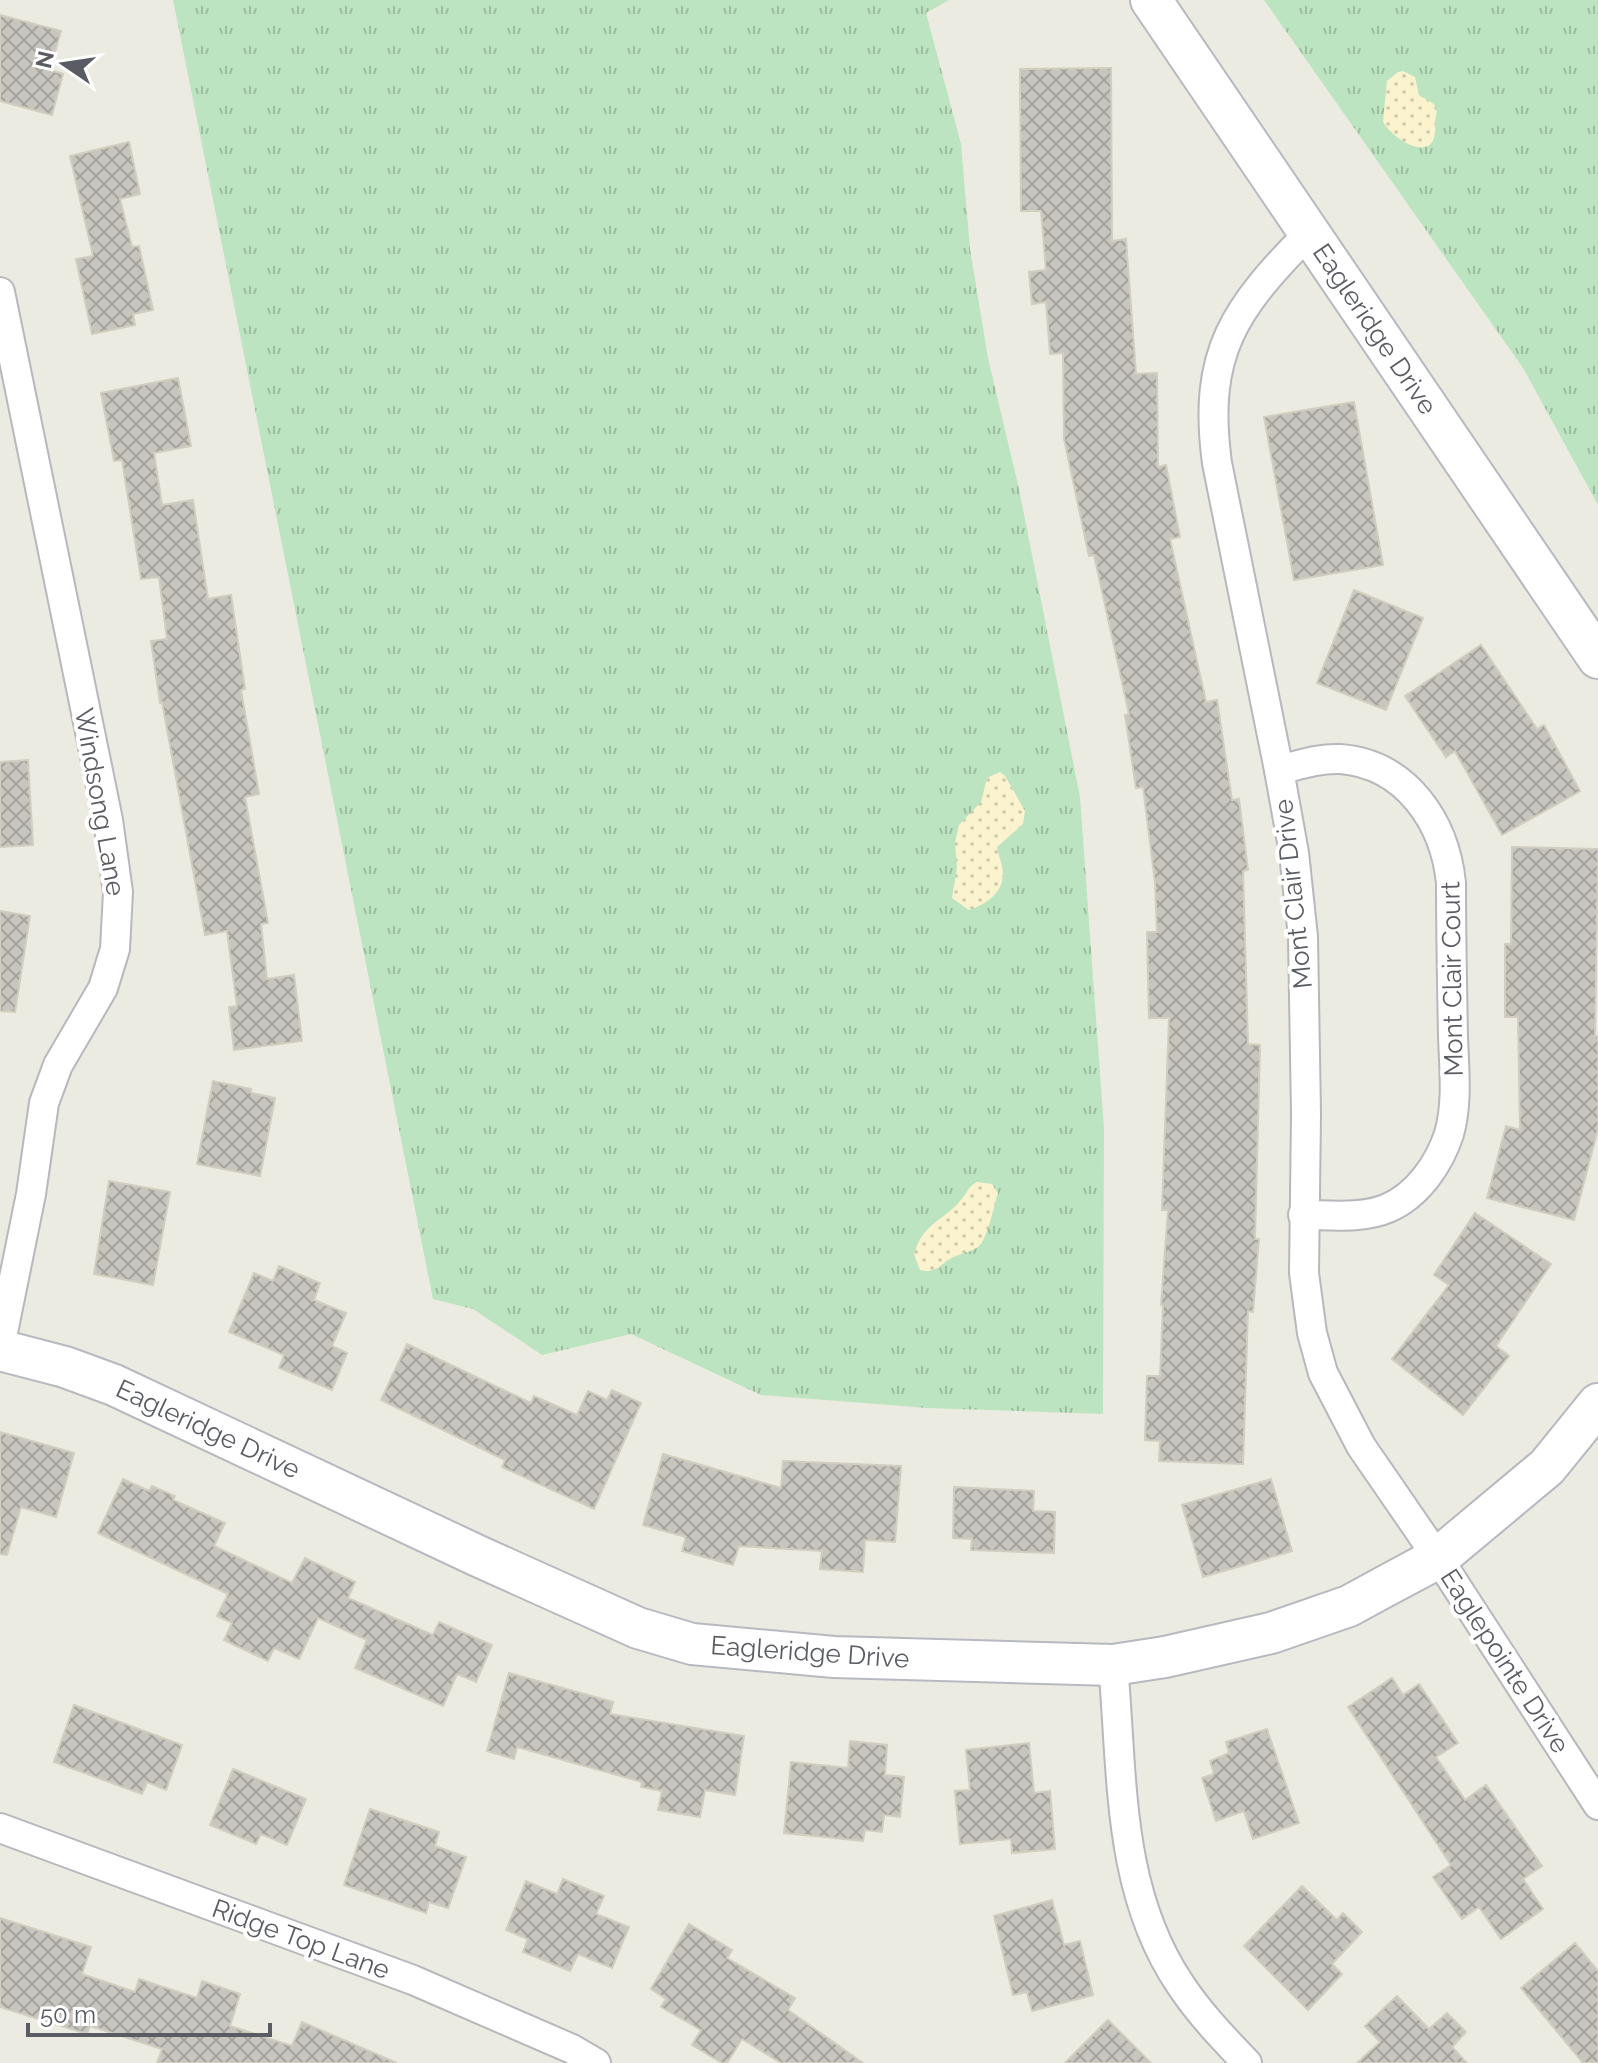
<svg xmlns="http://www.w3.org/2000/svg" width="1598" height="2063" viewBox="0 0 1598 2063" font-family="Raleway,sans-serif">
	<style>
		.grass { fill: url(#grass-tufts) }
		.sand { fill: url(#sand-dots) }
		.building { fill: url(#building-cross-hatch); stroke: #d1cdbf; stroke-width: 2 }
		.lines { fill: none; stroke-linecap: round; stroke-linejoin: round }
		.minor-casing { stroke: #b6b8bd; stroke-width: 32 }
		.secondary-casing { stroke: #b6b9c0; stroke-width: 44 }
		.minor { stroke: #fff; stroke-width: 28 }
		.secondary { stroke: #fff; stroke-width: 40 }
		.labels { text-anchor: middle; stroke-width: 8; stroke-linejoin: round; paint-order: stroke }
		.street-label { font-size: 26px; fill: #595c62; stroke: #fff }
	</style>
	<defs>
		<pattern id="grass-tufts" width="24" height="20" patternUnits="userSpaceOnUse" patternTransform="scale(2)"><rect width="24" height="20" fill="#bde4c0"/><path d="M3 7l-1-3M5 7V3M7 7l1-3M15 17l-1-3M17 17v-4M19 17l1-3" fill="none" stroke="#9dbc9f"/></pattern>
		<pattern id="sand-dots" width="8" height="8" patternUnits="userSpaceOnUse" patternTransform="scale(2)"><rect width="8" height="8" fill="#faf3ce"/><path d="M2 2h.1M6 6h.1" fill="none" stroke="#cdc8ab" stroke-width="1.8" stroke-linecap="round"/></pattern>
		<pattern id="building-cross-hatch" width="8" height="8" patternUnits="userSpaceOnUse" patternTransform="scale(2)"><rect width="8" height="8" fill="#c7c5be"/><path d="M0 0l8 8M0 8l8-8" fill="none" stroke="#a5a39e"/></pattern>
	</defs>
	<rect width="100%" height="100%" fill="#ecebe1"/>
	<g class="grass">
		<polygon points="173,0 949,0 926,13 961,144 970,249 988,358 1019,489 1080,797 1104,1129 1103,1414 927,1408 761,1395 631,1334 542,1355 473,1309 433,1299"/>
		<polygon points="1264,0 1598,0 1598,505 1523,368"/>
	</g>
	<g class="sand">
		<path d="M 1403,71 L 1415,77 L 1419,95 C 1424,99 1432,101 1435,106 C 1439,112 1434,119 1435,125 C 1438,166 1395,142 1383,122 L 1387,81 L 1398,72 Z"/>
		<path d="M 1000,772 L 1005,776 L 1025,811 L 1023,824 L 997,847 C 998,854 1001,860 1002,867 C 1007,890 988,904 969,910 L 952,898 L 957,868 L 955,842 L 959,825 L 981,802 L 987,778 Z"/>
		<path d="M 977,1182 L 992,1184 L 998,1193 C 993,1207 989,1237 978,1247 C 969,1253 957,1254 948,1260 C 937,1268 935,1273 920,1270 L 914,1254 C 923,1223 942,1222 960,1201 C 968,1193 967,1187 977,1182 Z"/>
	</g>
	<g class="building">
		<polygon points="0,15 61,31 50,70 63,74 52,115 0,101"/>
		<polygon points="1111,68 1112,241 1126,239 1136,374 1157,373 1158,467 1166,465 1180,537 1170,539 1206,702 1217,700 1232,800 1239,799 1248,870 1243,871 1248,1044 1260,1045 1255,1239 1259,1239 1253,1312 1248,1311 1243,1464 1159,1461 1160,1441 1145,1440 1147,1376 1160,1376 1163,1306 1161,1305 1168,1210 1162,1210 1169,1018 1149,1018 1147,932 1157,932 1155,883 1143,787 1136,788 1125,715 1129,714 1094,555 1089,556 1064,439 1063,353 1050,354 1046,302 1032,304 1029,272 1046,270 1041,211 1021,211 1020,69"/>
		<polygon points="129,142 140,194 120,199 132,247 139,246 153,310 133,314 135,325 92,334 76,259 93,256 70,156"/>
		<polygon points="178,378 191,446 154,453 162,505 193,500 208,599 231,595 245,689 241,690 259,794 245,797 268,923 261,924 267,979 294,975 302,1041 234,1050 229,1007 237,1006 227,931 205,935 162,702 160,703 151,641 167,639 159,577 141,579 122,460 114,461 101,393"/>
		<polygon points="1354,402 1383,565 1294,580 1264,417"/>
		<polygon points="1354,590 1423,618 1386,710 1317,683"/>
		<polygon points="1481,645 1537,729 1544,725 1580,791 1502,835 1455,751 1446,757 1405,696"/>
		<polygon points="28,760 33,845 0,847 0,762"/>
		<polygon points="1512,847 1598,849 1595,1036 1598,1036 1598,1129 1574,1220 1487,1198 1506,1126 1520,1130 1518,1017 1505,1017 1505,944 1511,944"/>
		<polygon points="0,911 30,916 15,1012 0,1011"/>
		<polygon points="213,1081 251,1089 251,1093 275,1098 260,1176 197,1164"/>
		<polygon points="109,1181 170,1192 153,1285 94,1274"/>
		<polygon points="1475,1213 1551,1264 1496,1346 1509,1356 1463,1415 1392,1359 1449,1285 1434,1275"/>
		<polygon points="279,1266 320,1283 314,1300 346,1313 332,1346 347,1353 332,1390 279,1368 284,1355 229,1332 254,1273 273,1281"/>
		<polygon points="407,1344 531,1403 534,1396 577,1415 588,1391 607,1400 612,1390 641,1403 594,1509 502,1467 505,1460 381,1400"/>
		<polygon points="0,1432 74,1453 56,1517 21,1507 7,1555 0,1554"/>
		<polygon points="663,1454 781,1488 783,1461 901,1466 895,1542 865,1540 863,1572 820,1569 822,1551 739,1546 733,1565 682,1551 686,1537 643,1525"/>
		<polygon points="123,1479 149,1491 152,1486 175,1496 173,1500 225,1523 214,1546 292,1583 305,1558 355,1582 348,1598 433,1635 439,1622 492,1645 476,1682 457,1674 443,1706 355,1668 367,1640 318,1618 299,1659 274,1648 268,1661 224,1640 232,1623 217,1616 228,1594 98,1533"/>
		<polygon points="1271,1479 1292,1551 1203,1577 1182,1505"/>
		<polygon points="954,1487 1034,1491 1033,1511 1055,1512 1054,1553 971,1550 972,1539 953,1538"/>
		<polygon points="509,1673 613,1702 610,1714 744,1736 735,1795 705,1790 700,1817 658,1810 662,1791 641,1787 642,1782 517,1747 514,1759 487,1751"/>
		<polygon points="1392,1678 1403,1695 1419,1684 1458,1743 1436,1757 1465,1800 1486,1785 1542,1866 1523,1879 1543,1909 1501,1939 1479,1907 1462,1919 1433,1877 1451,1865 1348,1707"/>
		<polygon points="74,1705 182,1745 166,1790 147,1782 142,1794 54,1762"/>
		<polygon points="1267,1729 1299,1823 1253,1839 1244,1811 1216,1821 1202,1778 1214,1774 1210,1761 1229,1753 1226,1742"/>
		<polygon points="850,1741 887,1745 885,1775 904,1777 900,1817 884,1815 882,1832 865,1830 863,1841 784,1833 791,1762 848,1768"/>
		<polygon points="1029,1743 1034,1793 1050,1791 1055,1849 1012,1853 1011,1839 960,1844 955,1791 970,1790 966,1750"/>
		<polygon points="233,1769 306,1799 287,1845 261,1834 256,1844 210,1825"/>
		<polygon points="370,1809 439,1832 435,1846 466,1857 448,1908 429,1902 426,1913 344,1885"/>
		<polygon points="563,1879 604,1896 596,1914 629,1927 612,1968 578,1954 570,1971 523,1952 528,1939 506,1930 526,1881 557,1894"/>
		<polygon points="1302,1886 1337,1920 1343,1913 1362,1932 1332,1964 1342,1974 1308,2010 1244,1946"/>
		<polygon points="1052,1900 1064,1945 1080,1941 1093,1995 1032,2011 1027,1992 1013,1995 994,1916"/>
		<polygon points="0,1918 91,1947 82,1974 135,1992 139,1979 197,1998 202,1981 240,1994 230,2026 292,2046 302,2022 397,2063 157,2063 162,2049 90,2026 87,2034 0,2007"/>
		<polygon points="689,1924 732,1950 727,1958 795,1998 788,2010 863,2063 781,2063 742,2039 727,2063 722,2063 692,2045 701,2030 661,2007 666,1999 651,1989"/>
		<polygon points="1575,1943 1598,1971 1598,2063 1583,2063 1521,1988"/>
		<polygon points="1397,1996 1429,2029 1447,2013 1466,2032 1452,2047 1467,2063 1357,2063 1380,2042 1365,2026"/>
		<polygon points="1108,2020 1151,2063 1065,2063"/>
	</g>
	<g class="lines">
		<defs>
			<g id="minor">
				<path d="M 1309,233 C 1235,308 1202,352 1217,463 L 1279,770 L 1294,853 L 1303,937 L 1306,1114 L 1304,1273 L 1312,1333 L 1323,1373 L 1361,1446 L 1438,1558 L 1598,1805"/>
				<polyline points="0,292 108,820 118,892 115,949 103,988 58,1065 44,1103 31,1194 0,1347"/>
				<path d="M 1279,770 C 1299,765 1320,758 1340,759 C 1407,764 1445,823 1451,883 C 1451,934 1452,985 1453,1036 C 1454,1068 1458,1103 1449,1134 C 1439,1164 1418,1195 1388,1208 C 1363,1219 1330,1215 1303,1215"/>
				<path d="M 1113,1665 C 1123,1773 1116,1889 1180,1984 C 1199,2013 1223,2038 1247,2063"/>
				<polyline points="0,1828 413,1980 572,2049 596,2063"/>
			</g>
			<g id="secondary">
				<polyline points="1151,0 1598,658"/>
				<polyline points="0,1350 65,1367 114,1385 478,1556 638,1628 692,1644 834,1657 1113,1665 1165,1657 1271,1633 1349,1606 1382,1588 1438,1558 1547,1467 1598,1404"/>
			</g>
		</defs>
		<use href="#minor" class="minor-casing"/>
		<use href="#secondary" class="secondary-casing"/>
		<use href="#minor" class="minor"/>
		<use href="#secondary" class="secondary"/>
	</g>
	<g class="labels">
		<g class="street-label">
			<text transform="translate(1375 329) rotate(56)" y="9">Eagleridge Drive</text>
			<text transform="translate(100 802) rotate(80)" y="9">Windsong Lane</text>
			<text transform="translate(1293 894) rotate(-96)" y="9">Mont Clair Drive</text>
			<text transform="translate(1452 979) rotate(-91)" y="9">Mont Clair Court</text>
			<text transform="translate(208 1429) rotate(25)" y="9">Eagleridge Drive</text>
			<text transform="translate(810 1652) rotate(4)" y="9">Eagleridge Drive</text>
			<text transform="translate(1505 1661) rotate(57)" y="9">Eaglepointe Drive</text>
			<text transform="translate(301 1939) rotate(20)" y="9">Ridge Top Lane</text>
		</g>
	</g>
	<g transform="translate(64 64) rotate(283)" stroke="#ffffff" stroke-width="6" paint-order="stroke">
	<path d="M0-6L14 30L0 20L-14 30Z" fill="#595c62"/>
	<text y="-12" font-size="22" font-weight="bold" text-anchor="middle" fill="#595c62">N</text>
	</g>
	<path d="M28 2023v12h242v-12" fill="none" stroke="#595c62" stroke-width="4"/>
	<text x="40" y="2023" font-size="24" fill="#595c62" stroke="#ffffff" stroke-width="6" paint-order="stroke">50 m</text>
</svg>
